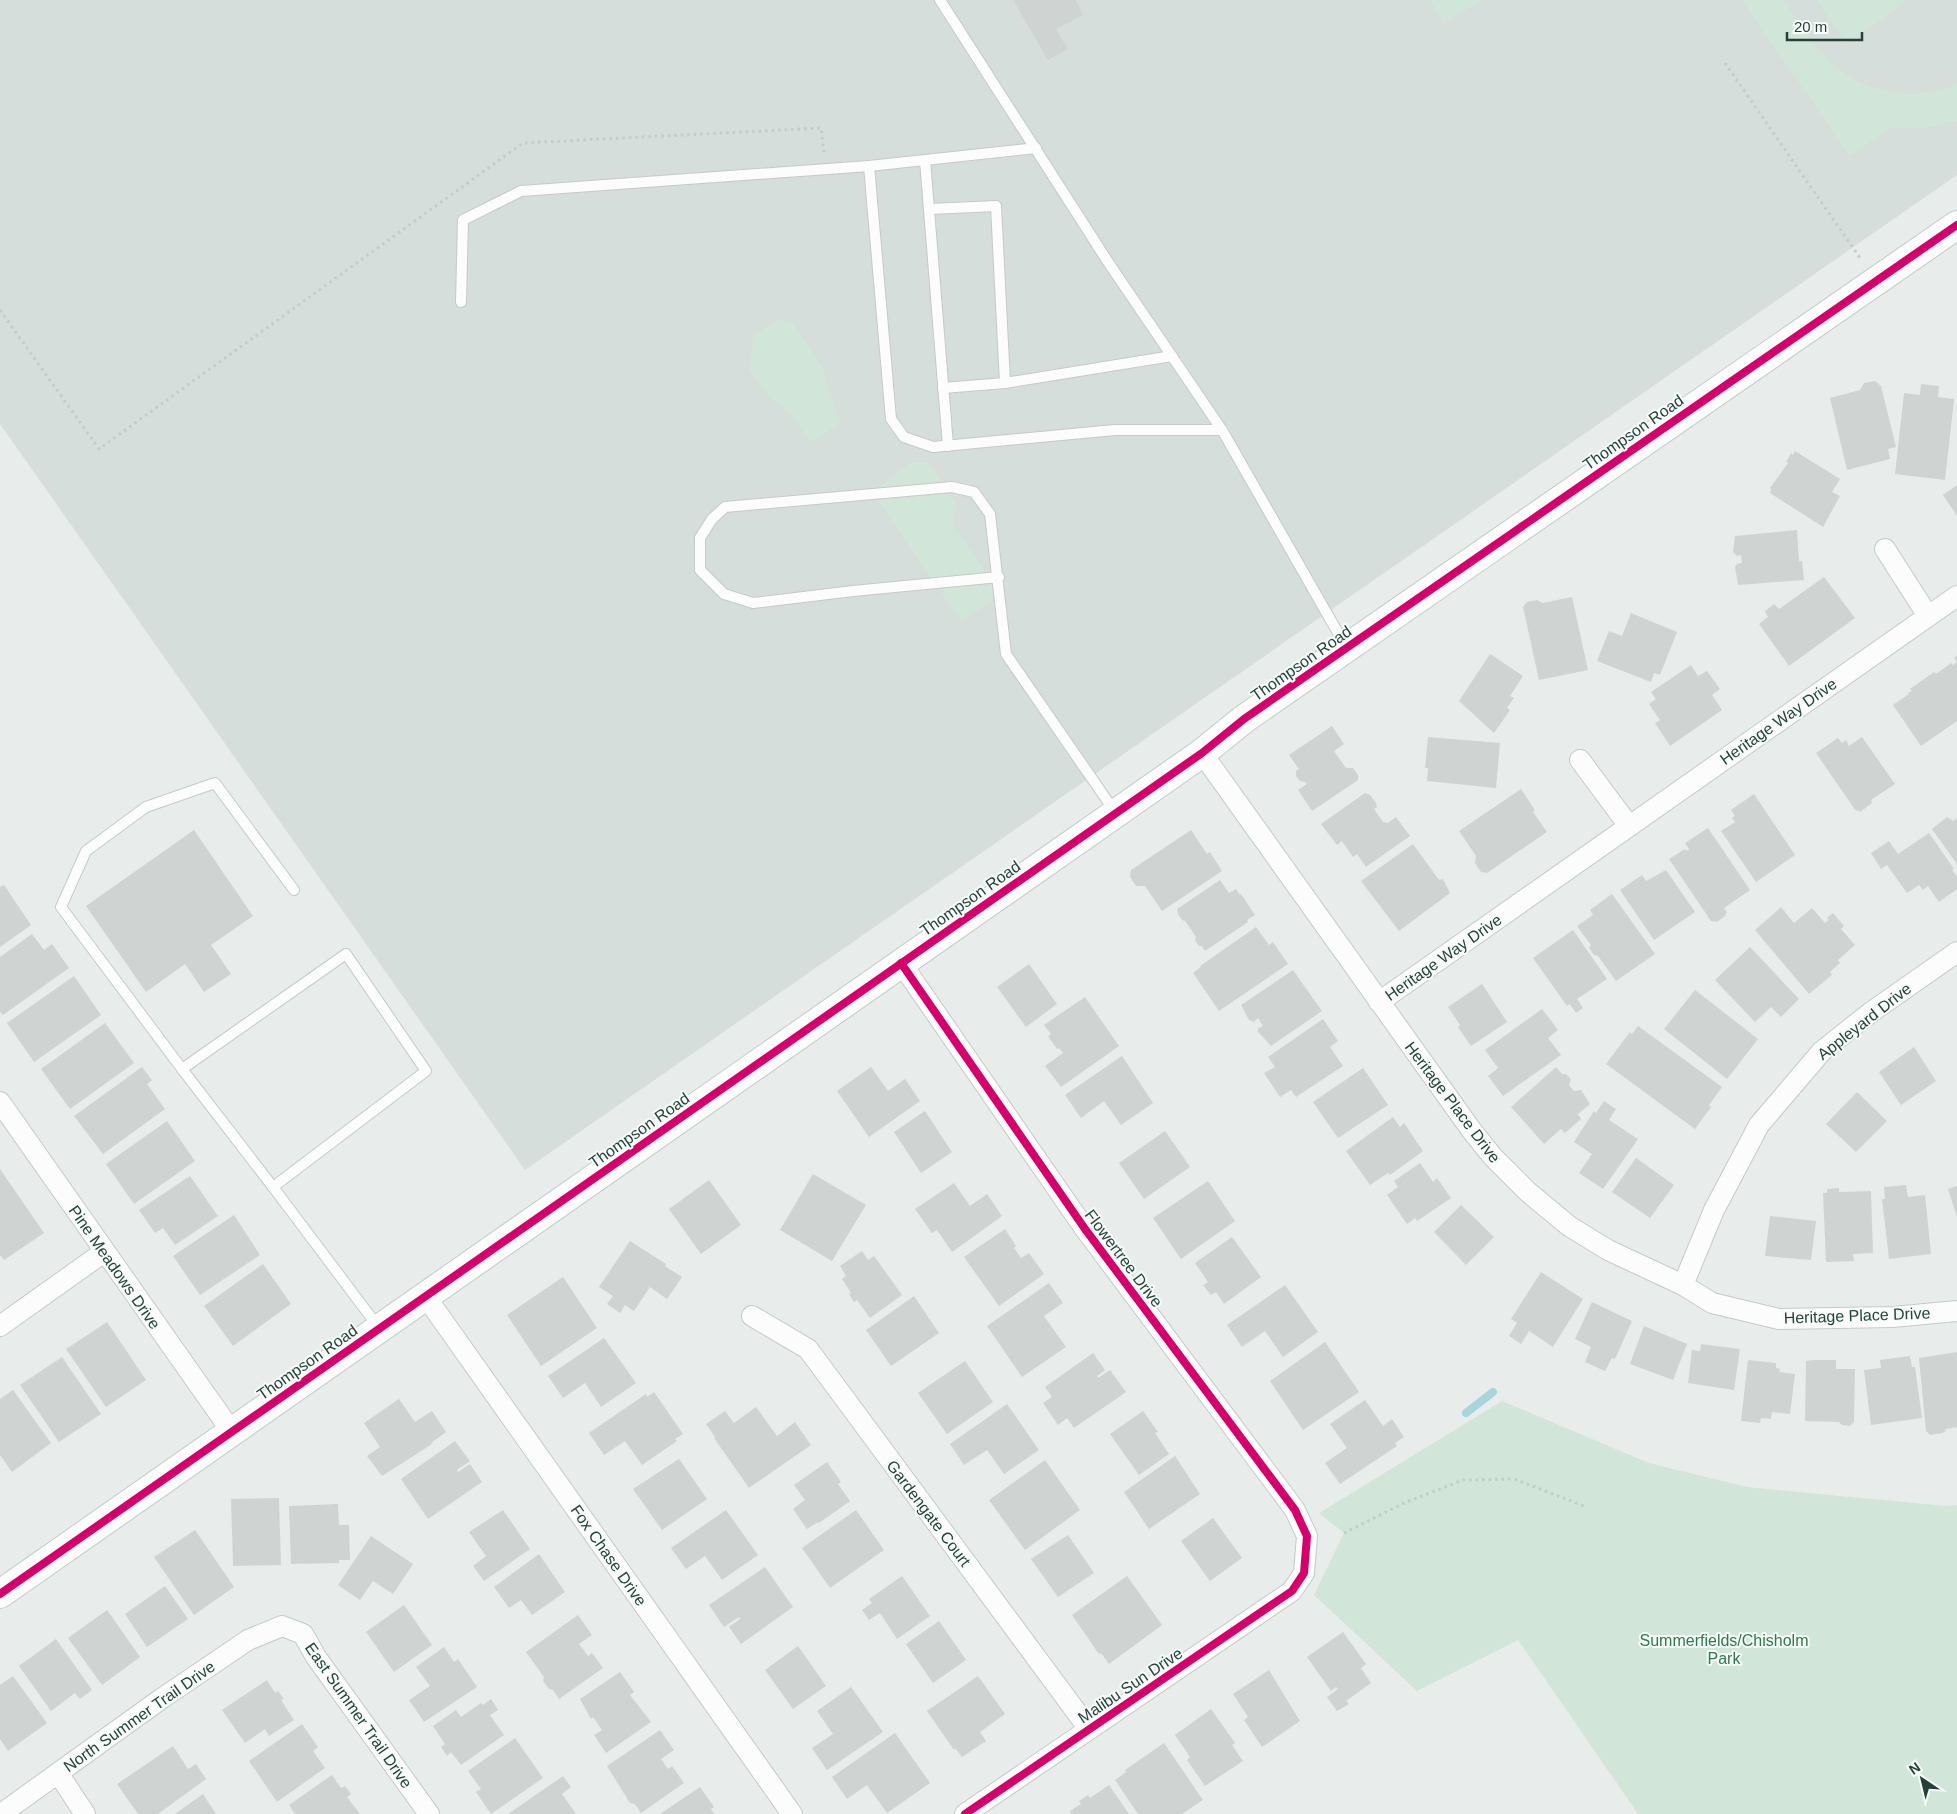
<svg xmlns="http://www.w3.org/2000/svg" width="1957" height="1814" viewBox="0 0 1957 1814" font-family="Helvetica,sans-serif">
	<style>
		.built { fill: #d6dedb }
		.green { fill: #d1e6d8 }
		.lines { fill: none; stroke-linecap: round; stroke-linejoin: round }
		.stream { stroke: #a9d4db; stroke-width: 8 }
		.building { fill: #cfd4d2 }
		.lane-casing { stroke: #c5cac8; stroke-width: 12 }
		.street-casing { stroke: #c5cac8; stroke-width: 22 }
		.secondary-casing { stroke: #c3cbc8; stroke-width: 30 }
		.path { stroke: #c3ccca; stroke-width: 3; stroke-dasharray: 2.5 4; stroke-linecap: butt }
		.lane { stroke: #fcfcfc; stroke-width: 10 }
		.street { stroke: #fcfcfc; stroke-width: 20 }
		.secondary { stroke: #fcfcfc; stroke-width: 28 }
		.cycleway-casing { stroke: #f7fbf9; stroke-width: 11 }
		.cycleway { stroke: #d6006c; stroke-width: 8 }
		.labels { text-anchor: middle; stroke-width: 4; stroke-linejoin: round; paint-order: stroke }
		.street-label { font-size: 16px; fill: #24423a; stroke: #f7fbf9 }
		.park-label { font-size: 16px; fill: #2d7a4b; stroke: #f7fbf9 }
	</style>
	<rect width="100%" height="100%" fill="#e8edeb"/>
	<polygon class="built" points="0,0 1957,0 1957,175 525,1170 0,424"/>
	<g class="green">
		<polygon points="1430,0 1482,0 1443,23"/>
		<path d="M 1742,0 L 1783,0 C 1818,51 1843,93 1912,93 C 1926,93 1944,91 1957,84 L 1957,121 L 1922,129 L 1892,127 L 1850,156 Z"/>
		<polygon points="1817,0 1908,0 1847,43"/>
		<polygon points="781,319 792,322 822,367 840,423 811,442 790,413 767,394 749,369 754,335"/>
		<polygon points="911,463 930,463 957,506 953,525 1001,595 961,621 872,492"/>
		<polygon points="1502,1401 1649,1463 1747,1487 1946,1506 1957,1505 1957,1814 1638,1814 1518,1640 1417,1691 1314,1595 1344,1533 1319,1513"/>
	</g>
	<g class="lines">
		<polyline class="stream" points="1466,1413 1493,1392"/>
	</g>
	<g class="building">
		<polygon points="1013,0 1076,0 1083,15 1056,29 1068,49 1048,60"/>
		<polygon points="1875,381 1881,386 1896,447 1888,449 1890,459 1847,470 1830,398 1860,390 1864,383"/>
		<polygon points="1921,384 1939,386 1938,397 1954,399 1945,480 1895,474 1904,393 1920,395"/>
		<polygon points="1795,451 1840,479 1832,492 1840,496 1823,527 1770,493 1771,489 1770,488 1788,463 1786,462 1791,453 1793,455"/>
		<polygon points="1957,485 1957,516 1943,495"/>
		<polygon points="1797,530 1799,561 1802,561 1804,580 1738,585 1735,567 1737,564 1742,563 1741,555 1737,556 1733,552 1735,536"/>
		<polygon points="1824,577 1855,618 1789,666 1759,624 1768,617 1765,611 1774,604 1779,609"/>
		<polygon points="1572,597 1588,670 1539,680 1523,607 1527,602 1537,600 1543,603"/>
		<polygon points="1631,613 1677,632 1660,675 1654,673 1651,682 1597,661 1609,631 1622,636"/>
		<polygon points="1490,654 1523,676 1510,696 1514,698 1507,708 1510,710 1494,733 1459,701"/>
		<polygon points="1957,655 1957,721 1921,746 1893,705 1909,694 1908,693 1912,691 1910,689 1934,672 1936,674 1951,663 1953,665 1957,662 1954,658"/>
		<polygon points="1691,665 1698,676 1707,671 1720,689 1712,695 1722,710 1670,746 1655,723 1660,720 1649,704 1656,699 1651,692"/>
		<polygon points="1332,726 1344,744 1334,751 1346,768 1353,768 1358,775 1358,780 1312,811 1298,790 1307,784 1305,782 1300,781 1296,776 1296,771 1299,769 1289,755"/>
		<polygon points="1428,737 1500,743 1496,788 1427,781 1428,768 1425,768"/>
		<polygon points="1862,737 1895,784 1871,800 1872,803 1860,812 1858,810 1856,811 1816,753 1838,738 1842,743 1846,740 1849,746"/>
		<polygon points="1521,789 1535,810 1533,812 1547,832 1487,873 1481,872 1475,863 1476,856 1459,831"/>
		<polygon points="1365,793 1370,795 1376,803 1377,807 1374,809 1383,822 1388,823 1396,817 1410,836 1366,867 1357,854 1353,857 1342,841 1337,845 1321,824"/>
		<polygon points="1754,794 1795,855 1756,882 1721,831 1735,822 1732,818 1735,816 1731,810"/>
		<polygon points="1947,817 1953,821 1957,818 1957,864 1932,829"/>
		<polygon points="1708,828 1750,890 1724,908 1727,912 1725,916 1717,922 1711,921 1669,859 1685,849 1686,851 1689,849 1685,843"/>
		<polygon points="194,830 253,916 211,945 231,974 204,992 185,964 146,992 86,906"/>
		<polygon points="1191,830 1207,854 1210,852 1222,871 1162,911 1145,886 1136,886 1130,877 1131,870"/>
		<polygon points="1929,833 1954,869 1952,870 1957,877 1957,889 1939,902 1928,886 1923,890 1919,885 1907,893 1887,865 1881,869 1871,853 1889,841 1898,854"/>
		<polygon points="1413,844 1439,880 1443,879 1450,893 1399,931 1361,881"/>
		<polygon points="1666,870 1695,912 1654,940 1620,890 1642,875 1646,881"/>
		<polygon points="1220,880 1229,893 1236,889 1240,895 1241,894 1255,915 1247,920 1248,922 1205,951 1202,946 1199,946 1195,940 1196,937 1185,921 1182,920 1178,914 1177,909"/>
		<polygon points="4,885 31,925 0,947 0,887"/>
		<polygon points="1612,894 1655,954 1616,981 1598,956 1594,955 1589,948 1591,945 1577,926 1593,915 1590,910"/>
		<polygon points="1781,907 1794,923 1812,908 1825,923 1829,920 1827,918 1833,913 1844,926 1841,929 1855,945 1838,960 1840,963 1830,972 1832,975 1809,994 1755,930"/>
		<polygon points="1256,927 1269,945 1273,942 1288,964 1219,1011 1193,973 1201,967 1200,966"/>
		<polygon points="1573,930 1607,979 1577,999 1583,1008 1576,1013 1570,1004 1567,1006 1533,958"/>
		<polygon points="32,934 44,950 52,944 69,968 3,1015 0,1012 0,957"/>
		<polygon points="1750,947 1799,999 1781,1017 1771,1007 1755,1022 1715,980"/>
		<polygon points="1029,964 1057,1004 1026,1027 997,987"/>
		<polygon points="1293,970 1322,1011 1271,1046 1258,1032 1258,1028 1263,1026 1258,1018 1254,1022 1249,1020 1241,1005"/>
		<polygon points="74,976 101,1015 34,1062 7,1023"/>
		<polygon points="1482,984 1507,1022 1471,1046 1458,1027 1460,1025 1448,1007"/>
		<polygon points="1695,990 1758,1039 1727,1079 1664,1029"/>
		<polygon points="1085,997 1119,1046 1061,1087 1045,1066 1063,1053 1059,1048 1057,1049 1048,1036 1051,1034 1044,1025"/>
		<polygon points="1542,1009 1558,1030 1548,1038 1561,1055 1503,1096 1488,1076 1498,1068 1485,1050"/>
		<polygon points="1323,1019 1338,1041 1330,1047 1343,1066 1296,1097 1291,1090 1280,1097 1264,1073 1275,1067 1268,1057"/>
		<polygon points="105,1023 134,1063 70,1109 41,1069"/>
		<polygon points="1638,1026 1722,1087 1709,1105 1711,1107 1695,1129 1606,1064 1630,1032 1632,1034"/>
		<polygon points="1914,1047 1936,1081 1901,1105 1879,1072"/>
		<polygon points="1122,1056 1153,1103 1121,1125 1104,1101 1081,1118 1065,1095"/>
		<polygon points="142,1067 152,1080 147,1084 165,1109 103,1154 74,1116"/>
		<polygon points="871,1067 888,1091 905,1079 920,1101 869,1137 837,1091"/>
		<polygon points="1556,1067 1562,1074 1566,1074 1571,1079 1569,1085 1574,1091 1581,1090 1590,1104 1578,1114 1581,1119 1565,1133 1561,1129 1544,1144 1511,1107"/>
		<polygon points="1363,1068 1388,1105 1338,1138 1313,1102"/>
		<polygon points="1857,1092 1887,1121 1856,1152 1826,1124"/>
		<polygon points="1604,1101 1616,1109 1609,1120 1638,1139 1603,1189 1579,1173 1592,1154 1574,1142 1594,1111 1596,1113"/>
		<polygon points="925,1111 952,1152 921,1173 894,1132"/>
		<polygon points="1393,1117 1400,1127 1404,1123 1423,1151 1390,1175 1388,1173 1370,1185 1346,1151"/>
		<polygon points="167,1121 195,1161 134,1204 106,1164"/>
		<polygon points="1165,1131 1190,1167 1144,1199 1119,1163"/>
		<polygon points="1636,1158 1674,1185 1650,1218 1612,1192"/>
		<polygon points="1420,1163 1433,1182 1437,1178 1451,1198 1417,1221 1415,1218 1407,1224 1387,1195 1398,1187 1394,1181"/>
		<polygon points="0,1169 44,1233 4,1260 0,1255"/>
		<polygon points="813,1174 866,1205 832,1261 780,1230"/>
		<polygon points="190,1176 218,1216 175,1245 163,1228 155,1233 139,1210"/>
		<polygon points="709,1180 741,1225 701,1254 669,1209"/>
		<polygon points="1208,1181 1235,1221 1181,1259 1153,1218"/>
		<polygon points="954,1183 970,1206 987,1194 1002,1216 952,1252 937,1230 932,1233 915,1209"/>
		<polygon points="1906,1185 1908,1197 1925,1195 1931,1254 1889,1259 1882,1199 1885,1199 1884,1187"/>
		<polygon points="1957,1186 1957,1217 1948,1189"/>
		<polygon points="1839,1188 1839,1192 1871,1191 1873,1253 1853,1254 1854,1261 1826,1262 1823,1193 1827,1193 1827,1189"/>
		<polygon points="1461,1205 1494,1237 1466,1265 1434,1232"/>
		<polygon points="234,1215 260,1255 200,1295 173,1256"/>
		<polygon points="1770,1216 1816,1221 1811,1260 1765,1256"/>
		<polygon points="1005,1229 1016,1246 1014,1248 1021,1258 1029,1253 1044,1274 999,1306 964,1257"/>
		<polygon points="1232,1237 1261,1277 1224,1304 1216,1292 1211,1295 1203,1285 1208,1282 1195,1263"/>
		<polygon points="630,1241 666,1264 665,1266 682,1277 667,1299 650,1287 634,1311 625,1305 620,1313 607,1304 613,1296 599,1287"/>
		<polygon points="862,1251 868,1260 874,1256 902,1295 870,1318 857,1300 854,1302 849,1294 851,1293 842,1279 846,1276 840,1266"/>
		<polygon points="263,1264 291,1304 233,1346 204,1306"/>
		<polygon points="1541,1272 1583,1299 1553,1347 1529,1331 1521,1344 1509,1336 1517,1323 1511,1319"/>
		<polygon points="563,1277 597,1328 541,1366 507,1315"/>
		<polygon points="1049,1283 1063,1303 1044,1316 1066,1347 1022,1377 987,1326"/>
		<polygon points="1285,1285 1318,1332 1283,1357 1265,1331 1242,1347 1227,1325"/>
		<polygon points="914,1296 939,1333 891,1366 866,1330"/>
		<polygon points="1592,1302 1632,1321 1615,1359 1612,1358 1605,1371 1585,1362 1591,1347 1575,1339"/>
		<polygon points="107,1322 146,1380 106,1407 66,1349"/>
		<polygon points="1644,1326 1687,1344 1673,1380 1630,1364"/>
		<polygon points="604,1338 636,1383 601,1407 585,1383 563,1398 548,1376"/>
		<polygon points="1325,1342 1359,1392 1303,1430 1270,1381"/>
		<polygon points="1701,1344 1740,1349 1734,1390 1688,1383 1692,1350 1700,1351"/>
		<polygon points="1957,1352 1957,1427 1945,1429 1946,1431 1942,1433 1930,1435 1926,1431 1919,1358"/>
		<polygon points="1093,1353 1105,1370 1097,1376 1098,1378 1110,1370 1126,1392 1074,1428 1067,1418 1058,1425 1043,1403 1052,1397 1045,1387"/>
		<polygon points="1910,1356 1912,1367 1915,1367 1922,1418 1871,1425 1864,1370 1881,1368 1880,1360"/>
		<polygon points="62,1357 101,1414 59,1442 20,1385"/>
		<polygon points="1748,1360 1776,1363 1776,1368 1780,1369 1779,1372 1795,1374 1790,1414 1772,1412 1771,1419 1761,1418 1760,1423 1741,1421"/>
		<polygon points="1813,1360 1836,1360 1836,1369 1855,1369 1854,1422 1850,1426 1842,1425 1839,1422 1805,1421 1806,1361"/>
		<polygon points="965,1361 993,1402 947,1434 918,1393"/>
		<polygon points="13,1390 51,1443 12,1472 0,1455 0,1399"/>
		<polygon points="654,1392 683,1434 675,1439 677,1441 642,1465 625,1441 604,1455 589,1433 646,1394 647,1397"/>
		<polygon points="399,1399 415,1422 432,1411 446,1432 431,1443 432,1444 382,1476 367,1456 380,1447 364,1423"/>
		<polygon points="1365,1400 1383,1426 1392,1419 1404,1437 1395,1443 1397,1446 1340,1484 1325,1463 1347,1448 1330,1424"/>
		<polygon points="1007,1404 1039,1450 1004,1474 987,1450 964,1465 950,1444"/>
		<polygon points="756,1407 777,1436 795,1422 811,1445 749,1488 714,1438 715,1437 706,1424 725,1411 734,1423"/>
		<polygon points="1143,1411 1158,1432 1155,1433 1169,1454 1139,1475 1110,1434"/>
		<polygon points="455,1441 470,1461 457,1470 458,1472 470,1464 482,1482 428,1519 401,1479"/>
		<polygon points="1175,1456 1200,1494 1149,1529 1124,1492"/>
		<polygon points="679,1459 707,1499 662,1530 633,1489"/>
		<polygon points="1045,1460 1080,1510 1025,1550 989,1500"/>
		<polygon points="827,1462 841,1482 838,1484 850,1501 819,1523 818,1522 807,1529 793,1509 805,1500 794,1485"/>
		<polygon points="279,1498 281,1565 233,1566 231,1499"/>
		<polygon points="338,1504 339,1525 349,1525 350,1560 339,1560 339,1563 291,1564 289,1506"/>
		<polygon points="503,1510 530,1549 484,1581 473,1566 486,1556 469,1532"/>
		<polygon points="726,1510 758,1555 722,1580 705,1556 686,1569 671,1548"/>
		<polygon points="856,1510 884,1550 830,1588 802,1548"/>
		<polygon points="1213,1518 1242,1558 1210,1581 1181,1541"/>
		<polygon points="195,1530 234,1587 194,1615 154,1557"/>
		<polygon points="1068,1535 1094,1573 1058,1597 1031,1559"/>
		<polygon points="371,1536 413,1564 393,1594 373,1581 360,1600 338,1585"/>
		<polygon points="539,1554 565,1592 532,1615 521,1600 509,1608 494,1587"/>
		<polygon points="765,1567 793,1607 741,1644 729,1627 740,1619 739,1617 724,1627 709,1605"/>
		<polygon points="902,1576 930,1616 897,1639 880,1613 869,1620 862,1610 872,1603 869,1599"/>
		<polygon points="1127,1576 1162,1625 1109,1664 1101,1653 1099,1654 1072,1615"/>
		<polygon points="165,1586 188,1619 147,1647 125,1614"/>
		<polygon points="404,1605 432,1645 394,1672 366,1632"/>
		<polygon points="107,1610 140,1657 102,1685 68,1638"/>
		<polygon points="578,1615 592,1635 579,1644 588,1656 592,1653 603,1668 559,1699 553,1690 549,1689 543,1681 544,1677 526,1652"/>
		<polygon points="939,1621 966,1660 933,1683 906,1644"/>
		<polygon points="1343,1632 1366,1664 1361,1668 1371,1683 1346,1701 1349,1704 1337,1711 1327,1697 1338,1689 1336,1687 1331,1691 1307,1657"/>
		<polygon points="56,1639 92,1690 80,1699 75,1693 51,1711 19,1666"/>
		<polygon points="798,1646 826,1686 793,1709 765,1670"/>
		<polygon points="444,1647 454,1662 458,1659 477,1687 424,1722 409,1700 430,1686 416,1667"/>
		<polygon points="1269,1670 1300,1721 1262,1747 1244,1720 1248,1717 1233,1694"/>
		<polygon points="620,1672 634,1692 630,1695 651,1722 606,1753 594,1735 602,1730 593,1717 591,1719 580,1699"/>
		<polygon points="13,1676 47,1723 8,1751 0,1739 0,1685"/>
		<polygon points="978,1676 1005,1714 980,1732 986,1741 962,1757 955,1748 954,1750 927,1711"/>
		<polygon points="267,1680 275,1693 278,1691 284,1699 281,1700 294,1720 269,1736 265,1729 245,1743 222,1710"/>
		<polygon points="851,1687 883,1732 827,1770 812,1748 833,1734 817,1711"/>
		<polygon points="491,1699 498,1710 490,1715 504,1735 461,1765 451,1752 447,1756 441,1747 445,1744 433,1726 456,1710 461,1717 481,1703 483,1705"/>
		<polygon points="1211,1709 1235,1743 1232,1745 1243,1761 1205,1786 1187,1760 1190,1757 1175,1735"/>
		<polygon points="302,1724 318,1747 313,1751 325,1768 277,1802 249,1761"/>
		<polygon points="660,1730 674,1750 661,1759 668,1769 672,1766 684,1783 641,1813 635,1804 630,1803 607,1766"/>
		<polygon points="895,1733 930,1783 887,1813 867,1785 847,1799 832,1777"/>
		<polygon points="515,1738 543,1778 491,1814 476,1792 481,1789 468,1771"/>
		<polygon points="1164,1743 1203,1800 1182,1814 1138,1814 1115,1780 1126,1772 1125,1770"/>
		<polygon points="173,1746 188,1769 196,1764 206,1779 158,1814 138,1814 117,1784"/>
		<polygon points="332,1775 341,1788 345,1786 351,1794 347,1797 360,1814 295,1814 289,1805"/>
		<polygon points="563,1776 571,1787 562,1794 576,1814 508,1814"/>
		<polygon points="1109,1785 1129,1814 1071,1814 1070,1811 1081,1804 1079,1801 1088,1795 1090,1798"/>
		<polygon points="700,1787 714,1807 711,1809 714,1814 660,1814"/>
		<polygon points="203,1794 216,1814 175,1814"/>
	</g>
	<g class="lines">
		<defs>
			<g id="lane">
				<polyline points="940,0 1108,262 1222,430 1346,647"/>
				<polyline points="925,160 948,446"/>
				<polyline points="869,166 891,419 904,437 933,447 1115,430 1222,430"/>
				<polyline points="929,209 996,206 1005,383"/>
				<polyline points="461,302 463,220 521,191 869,166 1036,148"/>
				<polyline points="943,388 1005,383 1172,356"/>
				<polyline points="999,577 853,591 753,603 724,594 700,570 700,538 712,519 725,507 952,487 974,492 990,514 1006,654 1115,812"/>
				<polyline points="294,890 215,783 146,807 86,851 61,907 182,1069 346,954 426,1071 273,1187 379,1328"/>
				<polyline points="182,1069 273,1187"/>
			</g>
			<g id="street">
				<polyline points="1885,549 1928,616"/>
				<polyline points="1202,753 1472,1131 1493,1157 1528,1192 1569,1226 1608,1250 1683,1285 1712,1303 1779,1319 1893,1317 1957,1311"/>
				<polyline points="1580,760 1629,826"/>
				<polyline points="901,963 1085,1229 1295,1510 1307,1536 1304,1573 1292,1591 965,1814"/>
				<polyline points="1379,1002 1957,596"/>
				<polyline points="0,1102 232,1432"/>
				<polyline points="1683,1285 1714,1210 1759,1125 1822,1051 1870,1013 1957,952"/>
				<polyline points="426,1297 792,1814"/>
				<polyline points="752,1316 808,1349 1089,1729"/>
				<polyline points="0,1326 104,1252"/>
				<polyline points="58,1773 85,1814"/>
				<polyline points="1,1814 161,1699 248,1640 282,1626 303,1634 316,1657 429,1814"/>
			</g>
			<polyline id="secondary" points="0,1594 1202,753 1244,719 1957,225"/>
		</defs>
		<use href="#lane" class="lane-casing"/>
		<use href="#street" class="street-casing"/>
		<use href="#secondary" class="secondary-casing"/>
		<g class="path">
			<polyline points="1725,63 1860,258"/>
			<polyline points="0,310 99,449 523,143 821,128 824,153"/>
			<polyline points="1344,1533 1404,1503 1463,1480 1514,1479 1584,1506"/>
		</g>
		<use href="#lane" class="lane"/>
		<use href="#street" class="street"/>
		<use href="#secondary" class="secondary"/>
		<defs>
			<g id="cycleway">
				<polyline points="901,963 1085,1229 1295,1510 1307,1536 1304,1573 1292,1591 965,1814"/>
				<polyline points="0,1594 1202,753 1244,719 1957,225"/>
			</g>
		</defs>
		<use href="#cycleway" class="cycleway-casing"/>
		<use href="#cycleway" class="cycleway"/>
	</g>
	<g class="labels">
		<g class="street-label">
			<text transform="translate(1633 432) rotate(-35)" y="6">Thompson Road</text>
			<text transform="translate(1301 663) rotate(-35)" y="6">Thompson Road</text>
			<text transform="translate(1778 721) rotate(-35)" y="6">Heritage Way Drive</text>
			<text transform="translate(970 898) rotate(-35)" y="6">Thompson Road</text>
			<text transform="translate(1443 957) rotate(-35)" y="6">Heritage Way Drive</text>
			<text transform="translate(1864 1021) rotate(-38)" y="6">Appleyard Drive</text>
			<text transform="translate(1453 1102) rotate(53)" y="6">Heritage Place Drive</text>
			<text transform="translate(639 1130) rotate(-35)" y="6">Thompson Road</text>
			<text transform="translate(1124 1258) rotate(53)" y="6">Flowertree Drive</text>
			<text transform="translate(115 1267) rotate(55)" y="6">Pine Meadows Drive</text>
			<text transform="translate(1857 1315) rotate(-2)" y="6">Heritage Place Drive</text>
			<text transform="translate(307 1362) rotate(-35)" y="6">Thompson Road</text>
			<text transform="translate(929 1513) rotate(53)" y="6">Gardengate Court</text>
			<text transform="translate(609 1555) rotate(55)" y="6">Fox Chase Drive</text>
			<text transform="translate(1130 1685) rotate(-34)" y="6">Malibu Sun Drive</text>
			<text transform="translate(359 1715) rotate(55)" y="6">East Summer Trail Drive</text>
			<text transform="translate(139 1716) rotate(-35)" y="6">North Summer Trail Drive</text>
		</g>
		<g class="park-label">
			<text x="1724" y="1646">Summerfields/Chisholm<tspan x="1724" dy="18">Park</tspan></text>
		</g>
	</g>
	<g transform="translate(1922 1779) rotate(325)" stroke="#f7fbf9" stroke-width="4" paint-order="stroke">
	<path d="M0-4L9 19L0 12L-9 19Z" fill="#24423a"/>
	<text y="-8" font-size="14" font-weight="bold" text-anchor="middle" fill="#24423a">N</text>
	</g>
	<path d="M1787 32v8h75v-8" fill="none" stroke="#24423a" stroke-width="2.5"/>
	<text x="1794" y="32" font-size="15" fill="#24423a" stroke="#f7fbf9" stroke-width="4" paint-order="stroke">20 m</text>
</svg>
